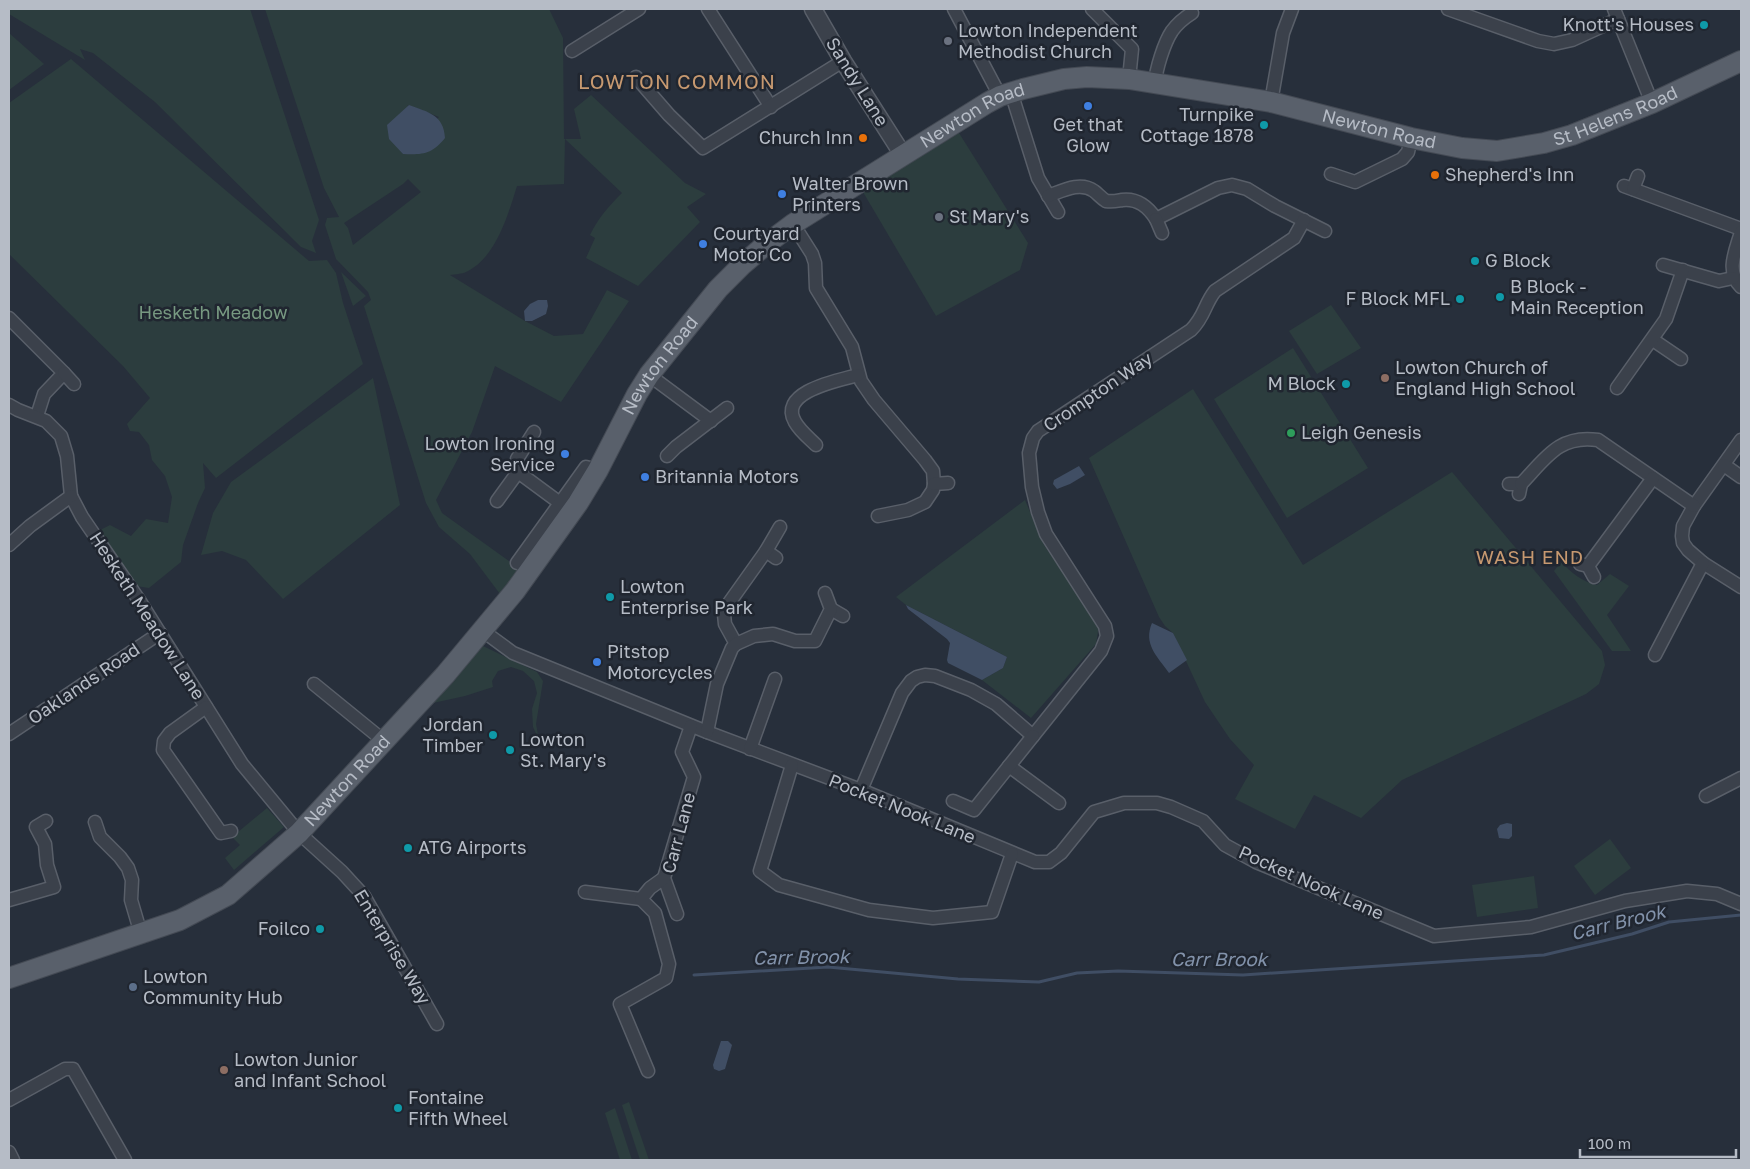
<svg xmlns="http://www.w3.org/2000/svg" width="1750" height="1169" viewBox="0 0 1750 1169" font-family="'Golos Text',sans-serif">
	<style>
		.green { fill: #2c3d3e; fill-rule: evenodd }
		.water { fill: #404e64 }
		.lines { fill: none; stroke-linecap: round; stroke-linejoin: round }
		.stream { stroke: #404e64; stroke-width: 3 }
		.minor-casing { stroke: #595f69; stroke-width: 15 }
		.tertiary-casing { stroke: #595f69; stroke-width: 19 }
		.primary-casing { stroke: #444a54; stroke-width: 22 }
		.minor { stroke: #3b414b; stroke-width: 12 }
		.tertiary { stroke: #3b414b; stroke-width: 16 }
		.primary { stroke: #59606b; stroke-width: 20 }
		.culture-dot { fill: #0f9aa8; stroke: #202630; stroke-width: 2 }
		.worship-dot { fill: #6b7280; stroke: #202630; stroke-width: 2 }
		.shop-dot { fill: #3f7fe0; stroke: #202630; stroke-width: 2 }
		.food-dot { fill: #e8710a; stroke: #202630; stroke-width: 2 }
		.education-dot { fill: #8d6e63; stroke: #202630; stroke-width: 2 }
		.leisure-dot { fill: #2e9e5b; stroke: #202630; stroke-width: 2 }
		.service-dot { fill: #5c6f8a; stroke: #202630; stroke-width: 2 }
		.labels { text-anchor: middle; stroke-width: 5; stroke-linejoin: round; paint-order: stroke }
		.poi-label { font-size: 18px; fill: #b6bcc6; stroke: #202630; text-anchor: start }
		.street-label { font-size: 18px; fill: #b6bcc6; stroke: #202630 }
		.park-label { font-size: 18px; fill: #779981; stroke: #202630 }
		.neighbourhood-label { font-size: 19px; letter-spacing: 1px; fill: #c79970; stroke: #202630 }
		.water-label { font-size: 19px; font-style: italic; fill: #8292aa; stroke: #202630 }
		.quarter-label { font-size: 20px; letter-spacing: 1px; fill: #c79970; stroke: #202630 }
	</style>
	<rect width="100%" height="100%" fill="#272f3b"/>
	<g class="green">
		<polygon points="9,9 250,9 319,220 312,241 316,253 301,247 155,102 93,53 80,49 85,60 9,14"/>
		<path d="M 265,9 L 549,9 L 563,38 L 564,139 L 581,139 L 574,109 L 591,95 L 685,183 L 706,194 L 687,207 L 700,222 L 638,286 L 586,258 L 595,238 L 590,235 C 599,217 608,207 622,193 L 565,139 L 564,184 L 517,186 C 508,215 496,258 466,272 C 462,274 455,274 450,275 L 525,321 L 554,336 L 583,334 L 607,290 L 629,301 L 561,402 L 495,366 L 472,432 L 436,500 L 442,513 L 520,569 L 500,594 L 470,554 L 439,527 L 426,503 L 364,306 L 371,300 L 368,292 L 336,259 L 325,225 L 327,218 L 339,217 L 324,188 ZM 408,105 L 439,117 L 403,154 L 397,146 ZM 408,179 L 421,192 L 353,245 L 348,228 L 344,223 L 403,184 Z"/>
		<polygon points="9,33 44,64 9,90"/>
		<polygon points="71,59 309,261 327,260 336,273 343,303 363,364 216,478 203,463 205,488 198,503 183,545 181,562 149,588 136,586 100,530 110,525 131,536 146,519 168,523 172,497 165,476 152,460 149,445 139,432 130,431 127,424 150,398 123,366 9,254 9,103"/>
		<polygon points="959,133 1028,243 1020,270 936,316 863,192"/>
		<polygon points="341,272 366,296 353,306"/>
		<polygon points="1331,305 1361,348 1317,374 1289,331"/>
		<polygon points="1293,348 1368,468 1287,518 1214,399"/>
		<polygon points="373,378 400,505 283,599 246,560 222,551 201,555 213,513 231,482"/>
		<polygon points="1193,389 1303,565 1452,472 1602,651 1605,665 1599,684 1586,694 1402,780 1361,818 1314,795 1295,829 1235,799 1254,765 1230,739 1205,702 1173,633 1165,626 1159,617 1089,458"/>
		<polygon points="1025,500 1044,545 1099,625 1096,644 1031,718 982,680 1003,668 1007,657 906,605 896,597"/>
		<path d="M 1561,562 C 1571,572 1582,582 1597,585 L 1610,574 L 1629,586 L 1607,615 L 1631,651 L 1612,651 L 1554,571 Z"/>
		<polygon points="483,646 537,672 543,681 536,724 539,740 533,727 532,709 537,693 534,681 523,671 511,667 498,671 492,681 493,687 465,696 433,703"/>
		<polygon points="267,808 284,827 234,870 225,858 240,845 232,837"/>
		<polygon points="1610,839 1631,868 1595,895 1574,866"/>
		<polygon points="1534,876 1538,908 1477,917 1472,885"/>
		<polygon points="629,1102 649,1160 640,1160 622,1105"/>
		<polygon points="615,1108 632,1160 620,1160 605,1113"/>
	</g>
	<g class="water">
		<path d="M 409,105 C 428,112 444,115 445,138 C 432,154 423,155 403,154 L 389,139 L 387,125 Z"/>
		<polygon points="538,300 547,300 548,306 546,314 532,321 525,321 524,311 530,304"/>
		<polygon points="1079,466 1085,475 1070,484 1057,489 1053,484 1054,480"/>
		<polygon points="906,605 1007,657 1003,668 982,680 948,663 947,660 950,643 947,639 908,609"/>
		<path d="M 1152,623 L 1173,633 L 1187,660 L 1169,673 C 1157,656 1143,644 1152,623 Z"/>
		<polygon points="1507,823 1512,824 1512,836 1509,839 1499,838 1497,829 1500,825"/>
		<polygon points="721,1041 728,1041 732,1045 725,1069 719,1071 714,1069 713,1065"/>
	</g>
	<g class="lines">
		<polyline class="stream" points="694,975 828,967 958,979 1039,982 1077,973 1118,971 1243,975 1544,955 1632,934 1669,922 1741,915"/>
		<defs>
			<g id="minor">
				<polyline points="708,9 771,107"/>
				<polyline points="954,9 1000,96"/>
				<polyline points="1092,9 1132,49 1129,79"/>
				<polyline points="1448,9 1538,41 1554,44 1572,40 1618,19"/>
				<polyline points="1614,9 1652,103"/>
				<polyline points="572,51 639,9"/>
				<polyline points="636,77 669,115 703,148 843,61"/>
				<path d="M 1155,83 C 1156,69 1164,43 1172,31 C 1177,24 1184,18 1192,13"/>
				<polyline points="1011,92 1038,178 1058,212"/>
				<polyline points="1271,102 1283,33 1292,9"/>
				<polyline points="1331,174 1355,182 1402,159 1408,152 1411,138"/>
				<polyline points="1624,186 1741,229"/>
				<polyline points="1633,189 1638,176"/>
				<path d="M 1048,196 C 1062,191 1080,181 1094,191 C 1098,194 1101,198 1106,201 C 1112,202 1116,201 1122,200 C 1138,198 1148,207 1156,219 L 1218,188 L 1232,185 L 1247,189 L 1275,206 L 1325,231"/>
				<polyline points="1156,219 1162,233"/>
				<polyline points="793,224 812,254 815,263 816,288 852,347 861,381 874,400 925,460 933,471 934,484 933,490 925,502 908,510 878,516"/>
				<path d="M 1741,232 C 1736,250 1725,271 1741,287"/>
				<polyline points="1663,265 1719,281 1733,278"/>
				<polyline points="9,318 64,373 44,394 37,416"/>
				<polyline points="1653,340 1681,359"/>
				<polyline points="64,373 74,384"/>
				<polyline points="649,375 711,421"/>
				<polyline points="1617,388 1666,319 1683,270"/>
				<polyline points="9,405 18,410 46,421 61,436 67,456 71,496 82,517 139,600 242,764 299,833 342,872 364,896 437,1024"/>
				<polyline points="1741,440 1694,506 1683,526 1682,536 1683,543 1688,550 1703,563 1741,587"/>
				<path d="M 816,445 C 809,438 800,431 795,422 C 777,391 841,380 858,375"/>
				<polyline points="667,456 676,447 727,408"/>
				<polyline points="1724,465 1741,477"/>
				<polyline points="518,472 517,459 534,432"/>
				<polyline points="934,484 948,483"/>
				<polyline points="1509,484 1521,484 1519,494"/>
				<path d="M 1521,484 C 1545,459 1559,434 1598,440 L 1694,506"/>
				<polyline points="497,501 518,472 560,503"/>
				<polyline points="9,545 30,526 71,496"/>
				<polyline points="766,551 776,558"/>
				<polyline points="517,563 586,467 598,470"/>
				<polyline points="1580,564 1588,566 1594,577"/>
				<polyline points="1588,566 1653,478"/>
				<polyline points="831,609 843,616"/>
				<polyline points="483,631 513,653 707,732 861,790 1035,862 1049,862 1061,853 1094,812 1124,803 1157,803 1171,807 1203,821 1225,845 1256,862 1434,936 1531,927 1625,901 1687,891 1717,894 1741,904"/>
				<polyline points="736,644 725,624 724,614 729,603 766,551 780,527"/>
				<polyline points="1655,655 1703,563"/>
				<polyline points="314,684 384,741"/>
				<polyline points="206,707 170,733 164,741 163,750 221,833 231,831"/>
				<polyline points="707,732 717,684 732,648 736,644 754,636 773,634 795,641 815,641 831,609 825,593"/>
				<polyline points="9,734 160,633"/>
				<polyline points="750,749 775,679"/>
				<polyline points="792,765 760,871 779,885 869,910 933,918 992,912 1012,854"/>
				<polyline points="1009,766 1059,803"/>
				<path d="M 861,790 L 902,693 L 911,681 L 917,677 L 925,675 L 935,676 L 971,690 L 996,704 L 1033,736 L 1101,651 L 1107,636 L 1105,626 L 1046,534 L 1038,512 L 1032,487 L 1029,453 L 1033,438 L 1038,431 L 1191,330 C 1205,316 1204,305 1215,291 L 1294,238 L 1304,220"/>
				<polyline points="1706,796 1741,778"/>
				<polyline points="953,801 974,810 1033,736"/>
				<polyline points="95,822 100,837 120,857 128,868 132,880 131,900 141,934"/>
				<polyline points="585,892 641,899"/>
				<polyline points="9,900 54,887 47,865 45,844 36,827 46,821"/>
				<polyline points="677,914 664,878 694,777 682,752 691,726"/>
				<polyline points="648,1071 620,1004 666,978 669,964 655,913 641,899 650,888 664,878"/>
				<polyline points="9,1100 65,1069 73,1069 125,1160"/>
				<polyline points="9,1152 13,1160"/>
			</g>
			<polyline id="tertiary" points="813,9 843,61 903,155"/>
			<g id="primary">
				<path id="s1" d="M 9,978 L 180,920 L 228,895 L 299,833 L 445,675 L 515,591 L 578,503 L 598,470 L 637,394 L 649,375 L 718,289 L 743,264 L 769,242 L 793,224 L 987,103 L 1000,96 L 1023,89 L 1064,79 L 1087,77 L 1129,79 L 1271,102 L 1411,138 L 1462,148 L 1497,151 L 1544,143 L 1572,135 L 1652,103 L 1741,61"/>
			</g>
		</defs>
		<use href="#minor" class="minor-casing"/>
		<use href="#tertiary" class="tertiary-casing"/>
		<use href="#primary" class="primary-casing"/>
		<use href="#minor" class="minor"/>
		<use href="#tertiary" class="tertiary"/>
		<use href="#primary" class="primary"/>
	</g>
	<g class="culture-dot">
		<circle cx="1704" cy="25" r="5"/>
		<circle cx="1264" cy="125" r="5"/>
		<circle cx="1475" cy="261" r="5"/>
		<circle cx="1500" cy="297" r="5"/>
		<circle cx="1460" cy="299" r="5"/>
		<circle cx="1346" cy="384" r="5"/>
		<circle cx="610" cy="597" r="5"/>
		<circle cx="493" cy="735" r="5"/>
		<circle cx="510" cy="750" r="5"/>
		<circle cx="408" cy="848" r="5"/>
		<circle cx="320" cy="929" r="5"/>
		<circle cx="398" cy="1108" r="5"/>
	</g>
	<g class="worship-dot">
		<circle cx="948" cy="41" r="5"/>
		<circle cx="939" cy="217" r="5"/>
	</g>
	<g class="shop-dot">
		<circle cx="1088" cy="106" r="5"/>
		<circle cx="782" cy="194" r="5"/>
		<circle cx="703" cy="244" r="5"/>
		<circle cx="565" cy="454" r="5"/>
		<circle cx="645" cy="477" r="5"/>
		<circle cx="597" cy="662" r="5"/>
	</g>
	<g class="food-dot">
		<circle cx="863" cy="138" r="5"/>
		<circle cx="1435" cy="175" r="5"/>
	</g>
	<g class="education-dot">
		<circle cx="1385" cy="378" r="5"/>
		<circle cx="224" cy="1070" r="5"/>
	</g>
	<circle class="leisure-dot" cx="1291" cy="433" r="5"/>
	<circle class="service-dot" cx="133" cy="987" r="5"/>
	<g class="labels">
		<g class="poi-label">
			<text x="1694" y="31" text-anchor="end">Knott's Houses</text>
			<text x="958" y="37">Lowton Independent<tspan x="958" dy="21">Methodist Church</tspan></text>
			<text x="1254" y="121" text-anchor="end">Turnpike<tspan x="1254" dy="21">Cottage 1878</tspan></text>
			<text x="1088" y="131" text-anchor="middle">Get that<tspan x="1088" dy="21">Glow</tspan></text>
			<text x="853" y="144" text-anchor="end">Church Inn</text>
			<text x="1445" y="181">Shepherd's Inn</text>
			<text x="792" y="190">Walter Brown<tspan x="792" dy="21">Printers</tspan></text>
			<text x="949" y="223">St Mary's</text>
			<text x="713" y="240">Courtyard<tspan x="713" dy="21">Motor Co</tspan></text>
			<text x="1485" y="267">G Block</text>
			<text x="1510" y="293">B Block -<tspan x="1510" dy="21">Main Reception</tspan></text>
			<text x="1450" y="305" text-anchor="end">F Block MFL</text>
			<text x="1395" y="374">Lowton Church of<tspan x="1395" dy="21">England High School</tspan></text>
			<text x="1336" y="390" text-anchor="end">M Block</text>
			<text x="1301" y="439">Leigh Genesis</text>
			<text x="555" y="450" text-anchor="end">Lowton Ironing<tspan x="555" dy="21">Service</tspan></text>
			<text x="655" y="483">Britannia Motors</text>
			<text x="620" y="593">Lowton<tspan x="620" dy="21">Enterprise Park</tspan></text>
			<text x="607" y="658">Pitstop<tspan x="607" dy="21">Motorcycles</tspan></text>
			<text x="483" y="731" text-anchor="end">Jordan<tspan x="483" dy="21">Timber</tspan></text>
			<text x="520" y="746">Lowton<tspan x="520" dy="21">St. Mary's</tspan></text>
			<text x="418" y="854">ATG Airports</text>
			<text x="310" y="935" text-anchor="end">Foilco</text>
			<text x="143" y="983">Lowton<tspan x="143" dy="21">Community Hub</tspan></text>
			<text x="234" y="1066">Lowton Junior<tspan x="234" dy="21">and Infant School</tspan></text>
			<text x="408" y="1104">Fontaine<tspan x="408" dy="21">Fifth Wheel</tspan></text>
		</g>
		<g class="street-label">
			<text transform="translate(857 82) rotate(58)" y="6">Sandy Lane</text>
			<text dy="6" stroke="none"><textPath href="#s1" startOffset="1992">St Helens Road</textPath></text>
			<text dy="6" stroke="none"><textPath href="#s1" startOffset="1328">Newton Road</textPath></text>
			<text dy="6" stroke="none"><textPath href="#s1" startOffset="1748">Newton Road</textPath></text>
			<text dy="6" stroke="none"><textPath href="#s1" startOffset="922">Newton Road</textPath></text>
			<text transform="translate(1098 392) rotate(-34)" y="6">Crompton Way</text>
			<text transform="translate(147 616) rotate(57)" y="6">Hesketh Meadow Lane</text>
			<text transform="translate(84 684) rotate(-34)" y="6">Oaklands Road</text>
			<text dy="6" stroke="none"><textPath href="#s1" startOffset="400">Newton Road</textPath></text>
			<text transform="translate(902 809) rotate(22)" y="6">Pocket Nook Lane</text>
			<text transform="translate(679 833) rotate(-75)" y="6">Carr Lane</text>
			<text transform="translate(1311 883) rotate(24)" y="6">Pocket Nook Lane</text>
			<text transform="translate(392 947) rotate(59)" y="6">Enterprise Way</text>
		</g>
		<g class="park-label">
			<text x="213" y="319">Hesketh Meadow</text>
		</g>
		<g class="neighbourhood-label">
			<text x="1530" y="564">WASH END</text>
		</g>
		<g class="water-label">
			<text transform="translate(1618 922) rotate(-14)" y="7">Carr Brook</text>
			<text transform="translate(801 957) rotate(-1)" y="7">Carr Brook</text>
			<text x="1219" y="966">Carr Brook</text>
		</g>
		<g class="quarter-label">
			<text x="677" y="89">LOWTON COMMON</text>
		</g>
	</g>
	<rect width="1750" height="1169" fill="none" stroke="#b6bcc6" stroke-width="20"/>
	<path d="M1580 1149v8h156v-8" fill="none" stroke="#b6bcc6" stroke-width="2.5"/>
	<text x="1588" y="1149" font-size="15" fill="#b6bcc6" stroke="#202630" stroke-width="4" paint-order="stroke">100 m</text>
</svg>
